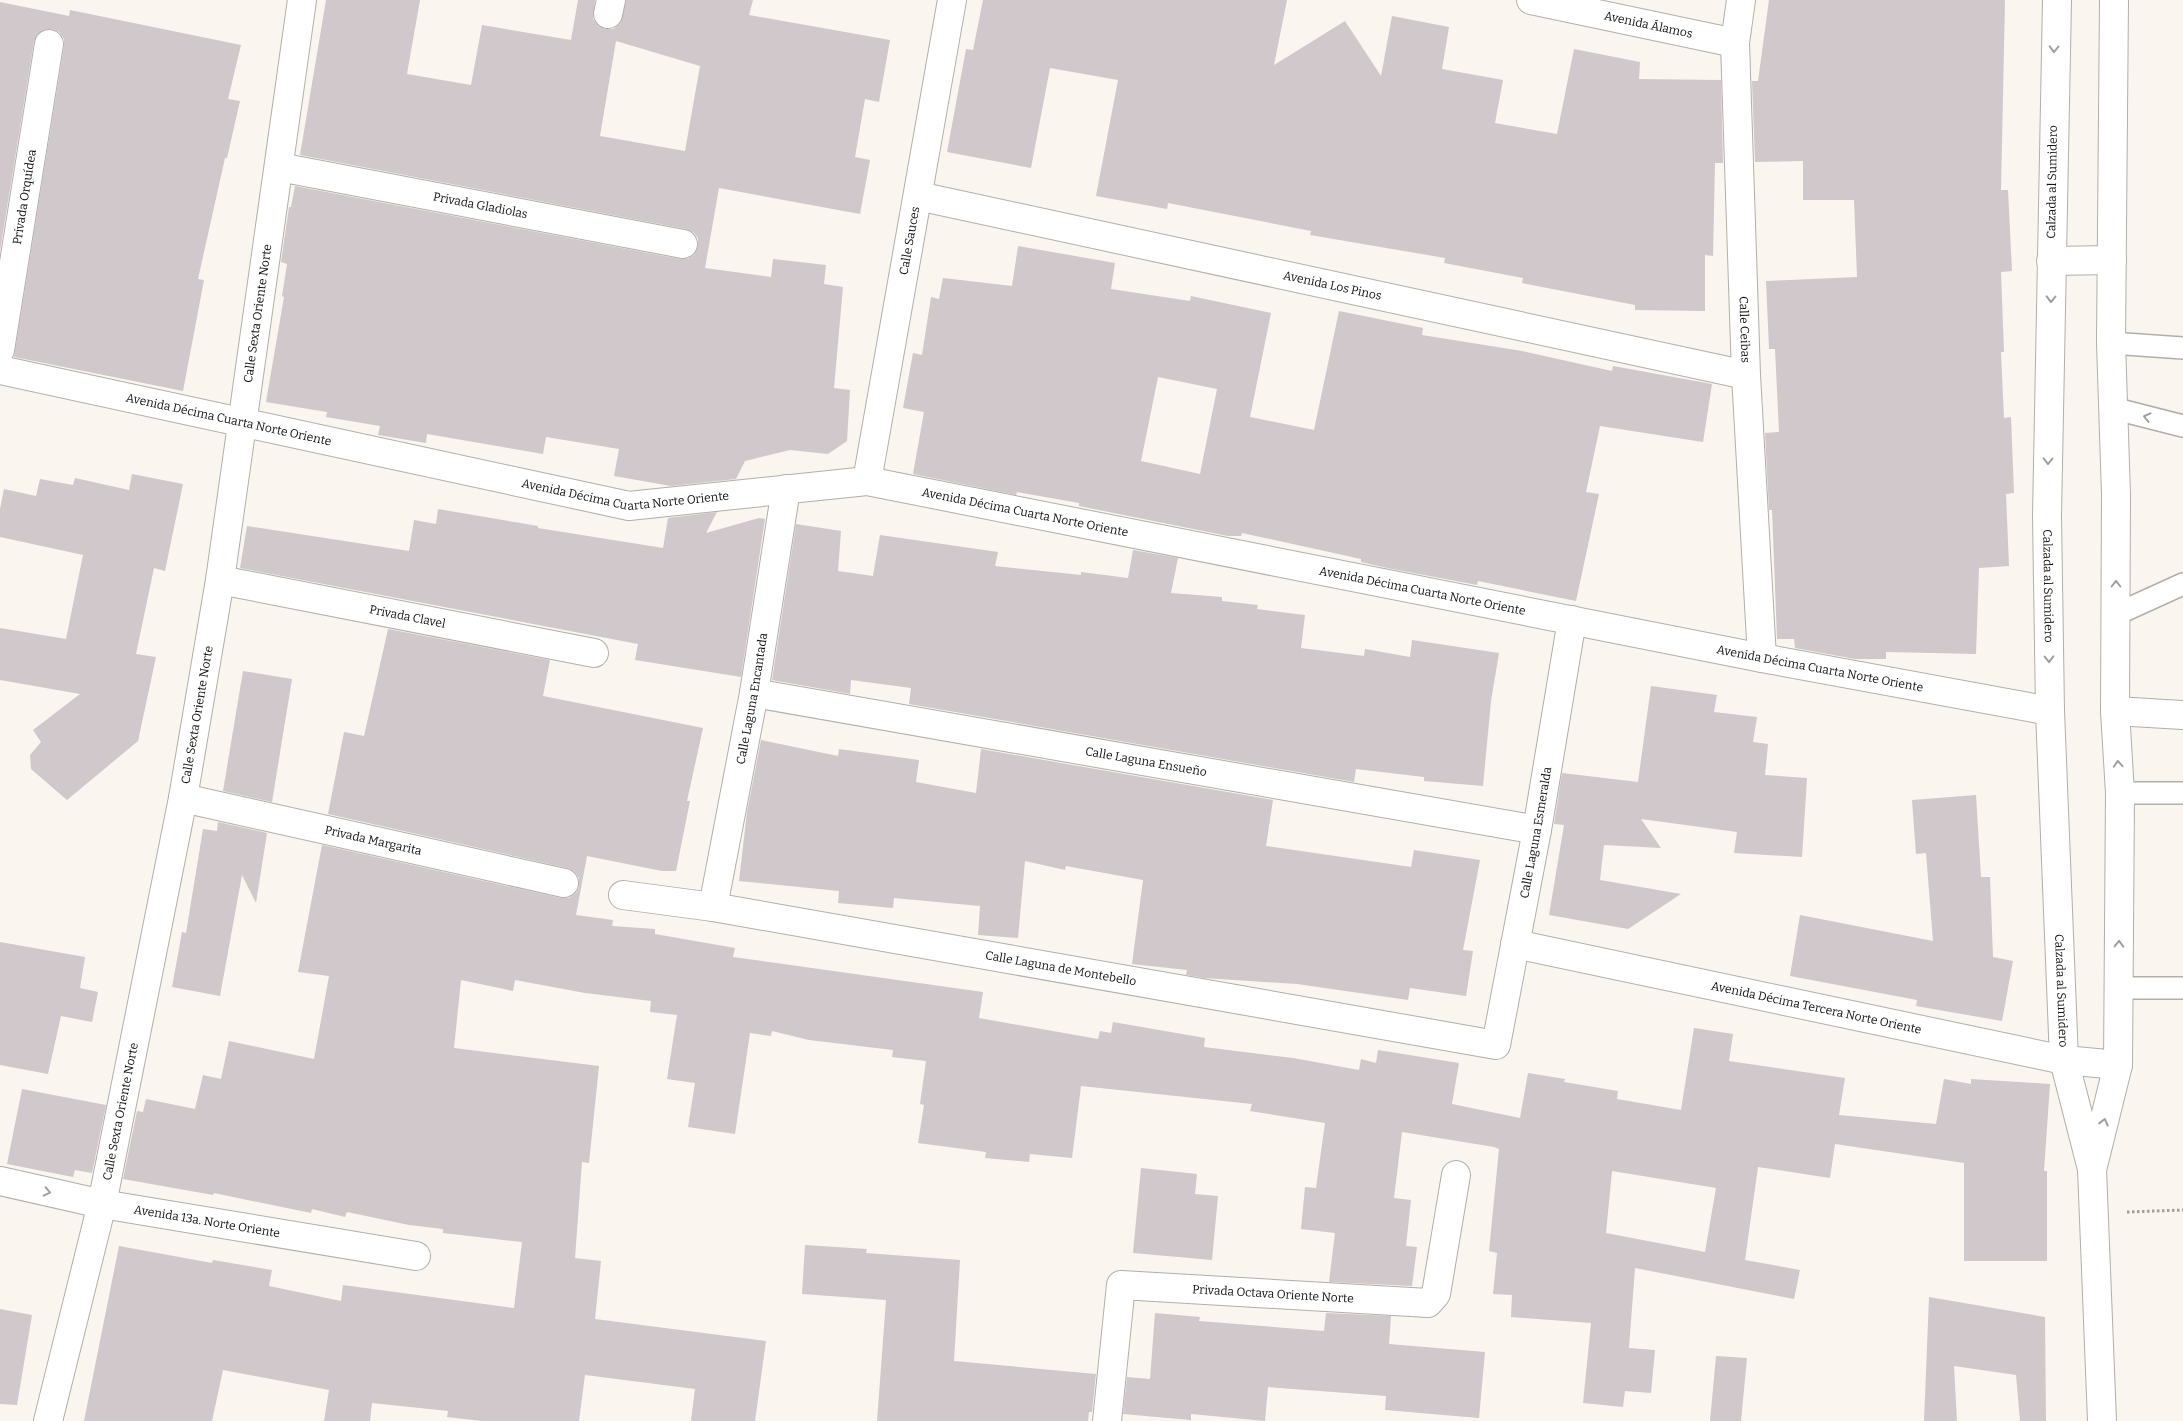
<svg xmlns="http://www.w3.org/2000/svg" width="2183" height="1421" viewBox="0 0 2183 1421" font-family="Bitter,serif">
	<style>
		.building { fill: #d0c8cb; fill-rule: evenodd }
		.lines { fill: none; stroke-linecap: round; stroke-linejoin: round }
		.service-casing { stroke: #b3aea8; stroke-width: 24 }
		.minor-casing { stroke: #b3aea8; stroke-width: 30 }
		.secondary-casing { stroke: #b3aea8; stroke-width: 30 }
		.path { stroke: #a29e99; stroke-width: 3; stroke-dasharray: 2.5 2.5; stroke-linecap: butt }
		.service { stroke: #fff; stroke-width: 21 }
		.minor { stroke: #fff; stroke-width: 28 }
		.secondary { stroke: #fff; stroke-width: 28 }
		.oneway { stroke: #a1a09f }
		.labels { text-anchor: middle; stroke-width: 4; stroke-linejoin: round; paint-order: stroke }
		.street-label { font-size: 12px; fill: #141210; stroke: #fff }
	</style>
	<rect width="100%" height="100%" fill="#faf5ee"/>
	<g class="building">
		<path d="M 326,0 L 420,0 L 407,74 L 471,85 L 482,25 L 571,40 L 578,0 L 595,0 L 593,19 L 598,26 L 605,29 L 613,29 L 620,24 L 626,0 L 753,0 L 749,15 L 890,40 L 879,102 L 865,99 L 855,157 L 870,160 L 860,214 L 719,188 L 705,268 L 771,277 L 773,259 L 826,265 L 824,284 L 843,287 L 834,388 L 850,390 L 847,441 L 828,454 L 790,450 L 745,461 L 736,479 L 671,486 L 614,476 L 619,449 L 546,437 L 543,454 L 427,434 L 426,443 L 378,435 L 380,426 L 326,417 L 327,412 L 266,402 L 284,297 L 282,296 L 287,264 L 281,262 L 289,207 L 291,207 L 295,186 L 680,259 L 688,259 L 694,255 L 698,246 L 698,238 L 694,233 L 686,229 L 300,155 ZM 616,41 L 700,66 L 685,151 L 600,136 Z"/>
		<polygon points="983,0 1287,0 1274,65 1345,21 1381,76 1392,16 1449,27 1442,69 1503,80 1495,123 1557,134 1574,49 1640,62 1639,79 1721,80 1723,163 1715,163 1713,256 1705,255 1705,311 1635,310 1635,305 1522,283 1523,278 1444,263 1445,258 1310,235 1311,231 1168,203 1167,209 1096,196 1118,80 1050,68 1031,168 947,152 966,49 973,50"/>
		<polygon points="1769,0 2005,0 2001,190 2008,190 2012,271 2001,272 2004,352 2001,352 2004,418 2011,417 2014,493 2006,494 2009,566 1979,568 1976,654 1886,652 1886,659 1855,659 1795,648 1794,639 1777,639 1772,510 1769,510 1765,433 1779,432 1775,349 1769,349 1766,281 1857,277 1854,200 1803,200 1803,161 1755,162 1752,81 1758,81"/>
		<polygon points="0,2 69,16 70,10 241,45 228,99 240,101 227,158 225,158 198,279 204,280 183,391 14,357 64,46 64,39 59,32 52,29 43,30 37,35 34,41 0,251"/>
		<path d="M 1018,246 L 1115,263 L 1111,289 L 1190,301 L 1191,296 L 1271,313 L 1250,417 L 1314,430 L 1339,311 L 1423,328 L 1422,335 L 1522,351 L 1612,371 L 1613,366 L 1712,384 L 1703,442 L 1600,426 L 1586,492 L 1599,494 L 1576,601 L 1478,581 L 1477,585 L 1387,568 L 1361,562 L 1361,559 L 1242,533 L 1241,536 L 1228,536 L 1079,506 L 1079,503 L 1017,492 L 1016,495 L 913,474 L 924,412 L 903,408 L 913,353 L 922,355 L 931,297 L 939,299 L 943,278 L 1012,286 ZM 1158,377 L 1217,389 L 1200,474 L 1141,461 Z"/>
		<polygon points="132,474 183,484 165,571 154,568 136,654 156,657 138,741 67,800 31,769 30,755 41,742 33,730 80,694 0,680 0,628 66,639 83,555 0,537 0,509 4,489 36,496 40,479 73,485 75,478 129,490"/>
		<polygon points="438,509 538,526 538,528 663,548 668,518 717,512 706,533 759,518 765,519 741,677 635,660 638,644 240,568 247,526 409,551 414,520 436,524"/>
		<polygon points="796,524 841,531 838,571 873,576 880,535 998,552 995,566 1081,575 1081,572 1128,578 1133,550 1178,558 1171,593 1222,597 1222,601 1258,605 1257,609 1305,615 1301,648 1364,656 1365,649 1410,657 1412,640 1499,653 1491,701 1483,786 1424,781 1424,777 1356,769 1354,782 909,704 911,688 851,680 850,694 772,680"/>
		<path d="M 388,629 L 550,660 L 543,696 L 703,728 L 687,801 L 690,801 L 676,871 L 662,871 L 587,856 L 576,915 L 613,920 L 612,926 L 655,929 L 655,934 L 735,948 L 733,957 L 983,992 L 979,1018 L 1098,1039 L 1100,1031 L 1111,1033 L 1113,1022 L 1205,1038 L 1204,1047 L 1293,1058 L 1359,1070 L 1361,1059 L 1376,1063 L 1378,1050 L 1459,1063 L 1452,1104 L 1520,1118 L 1528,1073 L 1565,1079 L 1564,1082 L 1618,1091 L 1617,1099 L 1681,1110 L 1694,1028 L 1733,1034 L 1729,1061 L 1845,1078 L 1839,1115 L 1936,1124 L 1944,1079 L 1971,1084 L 1971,1079 L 2050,1084 L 2044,1171 L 2047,1171 L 2047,1261 L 1964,1261 L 1964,1163 L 1835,1144 L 1830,1178 L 1758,1167 L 1745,1260 L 1800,1270 L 1794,1299 L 1635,1268 L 1629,1348 L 1655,1350 L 1651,1393 L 1625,1391 L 1623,1407 L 1583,1403 L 1591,1323 L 1511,1317 L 1512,1295 L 1493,1294 L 1497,1253 L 1489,1251 L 1499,1149 L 1494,1147 L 1402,1132 L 1394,1198 L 1411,1200 L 1406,1246 L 1417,1247 L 1412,1286 L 1329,1282 L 1335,1233 L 1301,1229 L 1305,1187 L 1316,1188 L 1325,1123 L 1250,1111 L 1252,1104 L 1081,1086 L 1072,1158 L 1030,1154 L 1029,1162 L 985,1158 L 986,1152 L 918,1143 L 924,1105 L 920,1104 L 926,1061 L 892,1057 L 893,1050 L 809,1040 L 772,1031 L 771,1036 L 750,1033 L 735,1134 L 688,1127 L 695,1083 L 667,1079 L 677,1015 L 650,1012 L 651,1001 L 585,993 L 515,980 L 513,991 L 461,980 L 454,1048 L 599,1066 L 589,1163 L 582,1162 L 575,1258 L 601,1261 L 595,1319 L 766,1341 L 755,1421 L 691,1421 L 695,1389 L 585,1375 L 579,1421 L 482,1421 L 447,1417 L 448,1411 L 372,1403 L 370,1421 L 324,1421 L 329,1390 L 223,1370 L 212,1421 L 84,1421 L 119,1246 L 212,1263 L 213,1260 L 272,1270 L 269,1286 L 341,1301 L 343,1285 L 514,1308 L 522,1242 L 443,1233 L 443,1229 L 409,1225 L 347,1212 L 345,1217 L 312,1209 L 311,1213 L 214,1193 L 213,1195 L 123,1179 L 137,1111 L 143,1112 L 146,1099 L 195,1109 L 203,1075 L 221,1079 L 229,1041 L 314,1059 L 329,976 L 298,972 L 322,845 L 561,898 L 569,898 L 576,893 L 579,887 L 579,878 L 574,871 L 567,868 L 328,814 L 344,732 L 364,736 ZM 1612,1171 L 1716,1188 L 1705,1252 L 1606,1233 Z"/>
		<polygon points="243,671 292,679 272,802 223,791"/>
		<polygon points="1651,686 1717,695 1714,712 1757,717 1753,742 1768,744 1765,775 1807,778 1802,857 1734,853 1737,832 1641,819 1661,848 1604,845 1600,880 1681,894 1628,929 1549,915 1564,825 1554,824 1562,773 1638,782"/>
		<polygon points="761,740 838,756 839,749 919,760 916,782 976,793 981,749 1273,800 1266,846 1411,867 1414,850 1480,860 1463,950 1473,951 1466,996 1410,988 1408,1000 1297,984 1204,978 1186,975 1187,970 1132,964 1143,880 1066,866 1065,870 1025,861 1018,938 978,935 980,906 894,898 893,908 838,903 839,891 739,881 747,812"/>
		<polygon points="1976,795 1981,877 1990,877 1993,957 2013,961 2002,1021 1916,1006 1917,1000 1790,976 1800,915 1933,941 1926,853 1916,854 1912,800"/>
		<polygon points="218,822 267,833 256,903 242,875 220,996 172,987 182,932 186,933 203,829 217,831"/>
		<polygon points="0,942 85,957 80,988 98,992 92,1022 61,1016 48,1074 0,1065"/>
		<polygon points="22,1089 106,1105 92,1173 75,1170 73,1177 7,1164"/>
		<polygon points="1141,1168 1197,1174 1195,1194 1218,1196 1212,1260 1133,1253"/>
		<polygon points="805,1245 867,1249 866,1253 960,1260 954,1361 1096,1374 1092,1412 1089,1412 1088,1421 877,1421 886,1300 802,1294"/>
		<polygon points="1929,1297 2045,1317 2046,1421 2020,1421 2016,1375 1954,1366 1957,1421 1924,1421"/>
		<polygon points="0,1309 32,1315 17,1405 0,1404"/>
		<polygon points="1155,1313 1200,1317 1199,1321 1324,1331 1326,1313 1391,1316 1389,1344 1485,1352 1479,1418 1385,1410 1386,1396 1268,1387 1265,1421 1191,1414 1191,1420 1123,1414 1127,1377 1150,1379"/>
		<polygon points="1716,1356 1747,1358 1741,1421 1710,1421"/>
	</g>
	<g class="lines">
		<defs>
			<g id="service">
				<polyline points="2111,343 2183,348"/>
				<polyline points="2112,408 2183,426"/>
				<polyline points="2117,614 2183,584"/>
				<polyline points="2120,793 2183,793"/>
				<polyline points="2118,988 2183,988"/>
			</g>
			<g id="minor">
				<path id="s1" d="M 1531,0 L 1735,43"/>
				<path id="s2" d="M 1741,0 L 1735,43 L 1746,375 L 1762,658"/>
				<polyline points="608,14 611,0"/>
				<path id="s3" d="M 279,167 L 683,244"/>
				<path id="s4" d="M 918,196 L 1746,375"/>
				<path id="s5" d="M 0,350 L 49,44"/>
				<path id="s6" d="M 0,370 L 629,506 L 867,481 L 1762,658 L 2050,711"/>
				<path id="s7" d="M 867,481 L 952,0"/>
				<path id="s8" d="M 220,580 L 594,653"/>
				<path id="s9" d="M 754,693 L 1537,830"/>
				<polyline points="2115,711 2183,715"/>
				<path id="s10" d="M 183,798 L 564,883"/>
				<path id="s11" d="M 623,895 L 713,907 L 1496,1045 L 1537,830 L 1572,620"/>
				<path id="s12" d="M 713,907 L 754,693 L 786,489"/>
				<path id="s13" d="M 1515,944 L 2064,1060 L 2118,1065"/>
				<path id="s14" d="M 0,1181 L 102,1204 L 416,1256"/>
				<path id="s15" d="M 48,1421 L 102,1204 L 183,798 L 220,580 L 302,0"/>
				<path id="s16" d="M 1107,1421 L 1121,1285 L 1428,1303 L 1436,1294 L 1456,1175"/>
			</g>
			<g id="secondary">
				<path id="s17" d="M 2057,0 L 2047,516 L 2050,711 L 2064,1060 L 2092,1169 L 2102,1421"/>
				<polyline points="2051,261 2112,260"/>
				<polyline points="2093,1166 2118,1065 2120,793 2115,711 2116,495 2111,343 2114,0"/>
			</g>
		</defs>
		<use href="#service" class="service-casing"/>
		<use href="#minor" class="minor-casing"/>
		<use href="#secondary" class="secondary-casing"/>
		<polyline class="path" points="2127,1212 2183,1210"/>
		<use href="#service" class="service"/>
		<use href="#minor" class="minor"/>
		<use href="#secondary" class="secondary"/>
	</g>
	<defs><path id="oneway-chevron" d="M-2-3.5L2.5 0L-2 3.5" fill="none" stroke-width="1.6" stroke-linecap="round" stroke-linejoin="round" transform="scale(1.25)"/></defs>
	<g class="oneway">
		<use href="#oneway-chevron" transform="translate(2054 49) rotate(91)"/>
		<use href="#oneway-chevron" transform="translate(2051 299) rotate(91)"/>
		<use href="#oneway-chevron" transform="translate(2147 417) rotate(-166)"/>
		<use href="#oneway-chevron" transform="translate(2048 461) rotate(91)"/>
		<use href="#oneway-chevron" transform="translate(2116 584) rotate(-90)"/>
		<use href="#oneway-chevron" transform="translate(2049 659) rotate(89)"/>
		<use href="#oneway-chevron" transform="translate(2118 764) rotate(-94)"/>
		<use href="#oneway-chevron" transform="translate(2119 944) rotate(-89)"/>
		<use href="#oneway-chevron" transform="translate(2104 1122) rotate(-76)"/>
		<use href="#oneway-chevron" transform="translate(47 1192) rotate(13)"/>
	</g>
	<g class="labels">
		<g class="street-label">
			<text dy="4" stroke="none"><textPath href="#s1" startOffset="120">Avenida Álamos</textPath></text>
			<text transform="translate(2052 182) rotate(-89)" y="4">Calzada al Sumidero</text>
			<text dy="4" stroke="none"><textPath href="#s5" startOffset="155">Privada Orquídea</textPath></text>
			<text dy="4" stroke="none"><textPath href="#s3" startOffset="205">Privada Gladiolas</textPath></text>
			<text dy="4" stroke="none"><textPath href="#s7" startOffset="244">Calle Sauces</textPath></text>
			<text dy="4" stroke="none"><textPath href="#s4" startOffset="424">Avenida Los Pinos</textPath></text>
			<text dy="4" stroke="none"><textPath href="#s15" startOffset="1128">Calle Sexta Oriente Norte</textPath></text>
			<text dy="4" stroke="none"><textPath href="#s2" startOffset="330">Calle Ceibas</textPath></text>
			<text dy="4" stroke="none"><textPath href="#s6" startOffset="234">Avenida Décima Cuarta Norte Oriente</textPath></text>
			<text dy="4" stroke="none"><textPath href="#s6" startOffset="639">Avenida Décima Cuarta Norte Oriente</textPath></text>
			<text dy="4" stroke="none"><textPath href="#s6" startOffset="1044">Avenida Décima Cuarta Norte Oriente</textPath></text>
			<text dy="4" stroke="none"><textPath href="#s17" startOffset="586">Calzada al Sumidero</textPath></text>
			<text dy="4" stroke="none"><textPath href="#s6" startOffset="1449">Avenida Décima Cuarta Norte Oriente</textPath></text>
			<text dy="4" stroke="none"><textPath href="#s8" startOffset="191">Privada Clavel</textPath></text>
			<text dy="4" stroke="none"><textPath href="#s6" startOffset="1854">Avenida Décima Cuarta Norte Oriente</textPath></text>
			<text dy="4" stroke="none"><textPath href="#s12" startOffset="212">Calle Laguna Encantada</textPath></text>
			<text dy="4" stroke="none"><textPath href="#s15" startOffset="722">Calle Sexta Oriente Norte</textPath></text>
			<text dy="4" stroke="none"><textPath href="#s9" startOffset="398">Calle Laguna Ensueño</textPath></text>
			<text dy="4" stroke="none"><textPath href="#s11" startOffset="1102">Calle Laguna Esmeralda</textPath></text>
			<text dy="4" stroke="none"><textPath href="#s10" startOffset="195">Privada Margarita</textPath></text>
			<text dy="4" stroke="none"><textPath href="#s11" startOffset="444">Calle Laguna de Montebello</textPath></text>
			<text dy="4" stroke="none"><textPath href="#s17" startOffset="991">Calzada al Sumidero</textPath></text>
			<text dy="4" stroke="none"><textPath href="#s13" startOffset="308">Avenida Décima Tercera Norte Oriente</textPath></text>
			<text dy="4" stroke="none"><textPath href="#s15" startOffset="318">Calle Sexta Oriente Norte</textPath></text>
			<text dy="4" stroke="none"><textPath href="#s14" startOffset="211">Avenida 13a. Norte Oriente</textPath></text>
			<text dy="4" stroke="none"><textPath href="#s16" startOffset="289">Privada Octava Oriente Norte</textPath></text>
		</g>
	</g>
</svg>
